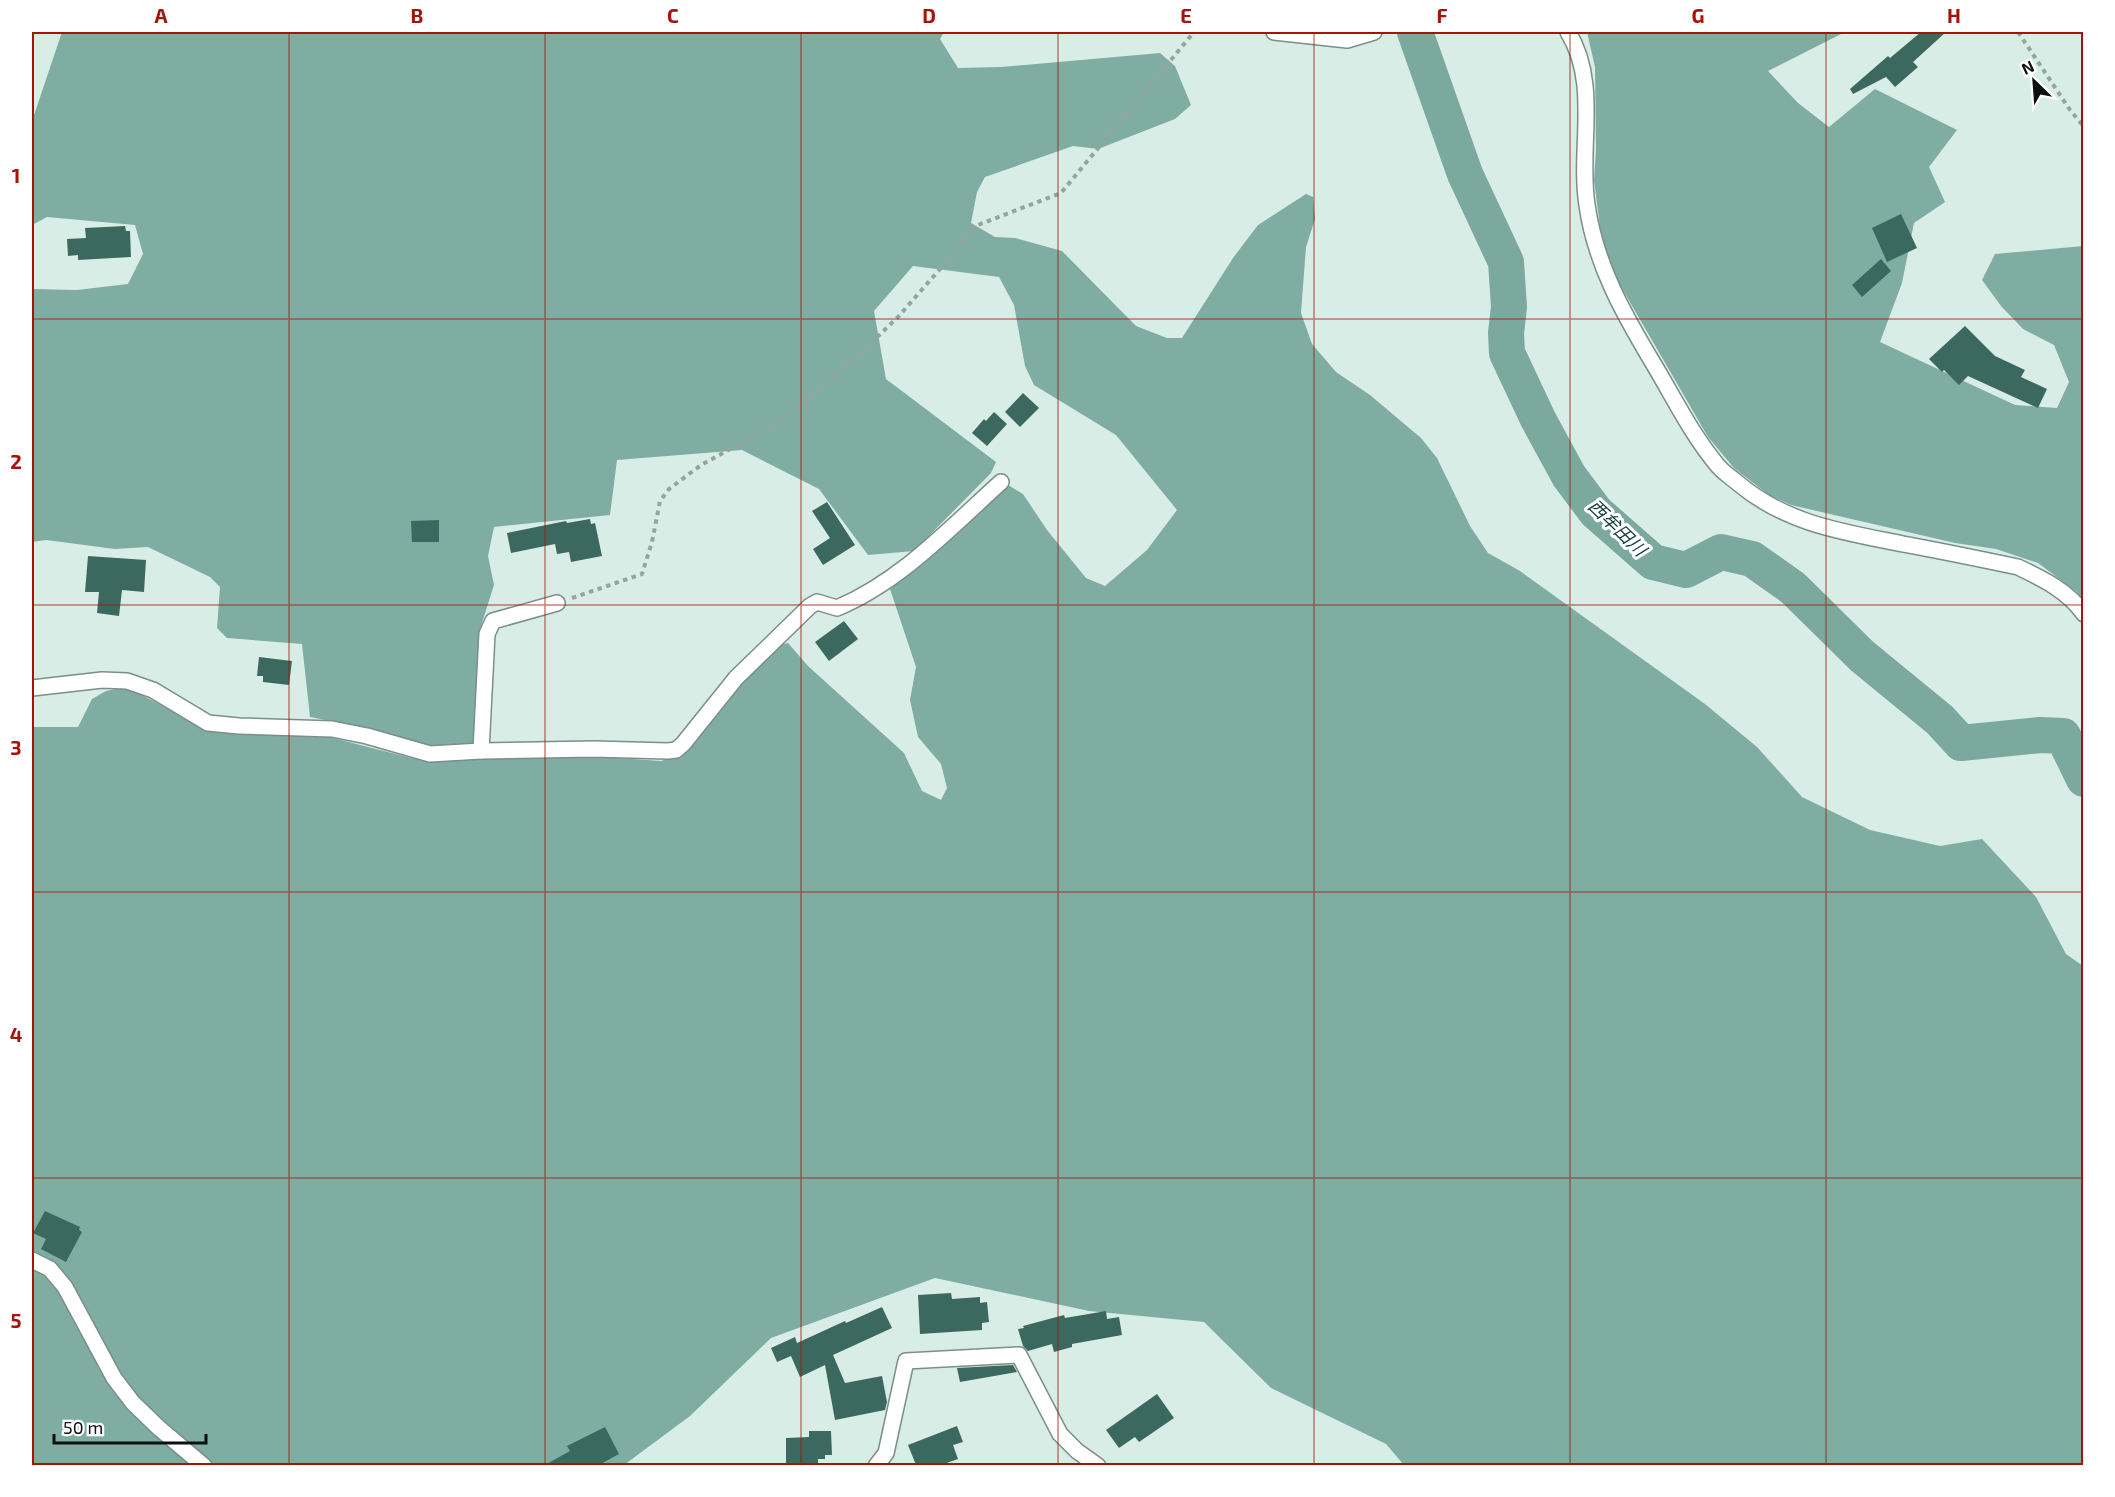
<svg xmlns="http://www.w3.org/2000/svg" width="2115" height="1497" viewBox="0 0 2115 1497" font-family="'Exo 2','Noto Sans JP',sans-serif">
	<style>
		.forest { fill: #7fada2 }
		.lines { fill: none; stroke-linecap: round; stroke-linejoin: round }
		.river { stroke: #7ba99e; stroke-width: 36 }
		.building { fill: #3c695f }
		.street-casing { stroke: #7b8e89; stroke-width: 18 }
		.path { stroke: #95a4a0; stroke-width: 4; stroke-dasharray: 4.5 4.5; stroke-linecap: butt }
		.street { stroke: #fff; stroke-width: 15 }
		.grid { fill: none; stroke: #a61309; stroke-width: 1.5; stroke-opacity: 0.55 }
		.labels { text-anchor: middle; stroke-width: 6; stroke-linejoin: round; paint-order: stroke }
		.water-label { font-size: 18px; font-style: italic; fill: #164038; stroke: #fff }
		.neatline { fill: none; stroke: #a61309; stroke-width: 2 }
		.grid-label { font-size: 20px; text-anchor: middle; font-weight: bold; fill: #a61309 }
	</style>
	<rect width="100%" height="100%" fill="#d9ede7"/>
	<g class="forest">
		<polygon points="62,32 944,32 940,39 958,68 1001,67 1160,53 1175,66 1191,105 1175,119 1098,149 1073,146 985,177 977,192 971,223 995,237 1015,238 1062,251 1136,326 1167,338 1182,338 1233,258 1258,225 1306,194 1313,197 1315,219 1306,247 1301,313 1312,344 1336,372 1370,395 1421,438 1437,458 1470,526 1488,553 1520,571 1705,704 1757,747 1802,797 1870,830 1940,846 1982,839 2036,897 2066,954 2083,966 2083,1465 1404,1465 1386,1444 1271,1388 1204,1322 1089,1311 935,1278 771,1338 690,1416 624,1465 32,1465 32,727 78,727 92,699 106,691 126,687 212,731 329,737 423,761 441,762 496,756 573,755 661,761 680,755 771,647 788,643 808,666 904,753 922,791 941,800 947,788 941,764 918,737 910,700 916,667 890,589 1008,485 1023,494 1047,530 1086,578 1105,586 1147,550 1177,510 1116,435 1034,385 1025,366 1014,305 999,277 913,266 874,311 886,379 996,462 991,473 914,551 868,555 819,489 742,450 617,460 610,515 494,527 488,556 494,585 481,626 477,739 472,745 429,746 346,724 310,717 302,644 227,638 217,628 220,587 210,577 148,547 115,549 46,540 32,542 32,289 77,290 128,284 143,254 135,225 47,217 32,225 32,121"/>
		<polygon points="1587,32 1845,32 1768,71 1798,103 1829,127 1875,89 1957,130 1929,167 1945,202 1914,223 1902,283 1880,342 2015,405 2057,408 2069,382 2054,345 2023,329 2001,306 1982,280 1995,254 2083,246 2083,600 2077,592 2038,563 1996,549 1955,543 1791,505 1769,495 1734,468 1708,437 1616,278 1601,235 1594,180 1596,149 1595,67"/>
	</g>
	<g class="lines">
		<polyline class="river" points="1415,32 1465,174 1506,262 1509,307 1506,333 1507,353 1538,419 1569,476 1596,512 1653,562 1686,570 1721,552 1752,559 1793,588 1862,656 1940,720 1961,743 2040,735 2063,736 2084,779"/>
	</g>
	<g class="building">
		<polygon points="1921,32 1946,32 1913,62 1918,67 1895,87 1886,77 1853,94 1850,89 1888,56 1890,58"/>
		<polygon points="1901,214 1917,248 1887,262 1872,228"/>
		<polygon points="125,226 126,231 130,231 131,257 78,260 78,255 68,256 67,239 86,238 85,228"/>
		<polygon points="1881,259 1891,271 1862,297 1852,285"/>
		<polygon points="1965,326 1995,356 2025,370 2021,377 2047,389 2038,408 1968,376 1959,385 1944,370 1942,372 1929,359"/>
		<polygon points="1023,393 1039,408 1020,427 1005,412"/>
		<polygon points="994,412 1007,424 987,446 972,433 984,419 986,421"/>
		<polygon points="827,502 855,545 823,565 813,549 830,538 812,511"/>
		<polygon points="590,519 591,524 595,523 602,556 571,562 569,552 557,554 555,544 511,553 507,533 566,521 567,523"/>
		<polygon points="439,520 439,542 412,542 411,521"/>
		<polygon points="88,556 146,560 144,592 122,590 119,616 97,613 99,592 85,592"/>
		<polygon points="844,621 858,639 829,661 815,642"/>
		<polygon points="259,657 292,661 289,685 263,682 263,676 257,676"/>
		<polygon points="45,1211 80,1227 79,1230 82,1232 66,1262 41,1249 46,1239 33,1233"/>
		<polygon points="951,1293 952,1299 980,1297 980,1303 987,1302 989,1322 982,1323 982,1330 920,1334 918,1295"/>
		<polygon points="882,1307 892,1328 833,1355 845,1383 882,1376 887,1402 885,1410 835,1420 825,1365 800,1377 791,1356 777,1362 771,1348 795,1337 797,1343 845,1321 846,1323"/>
		<polygon points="1106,1311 1107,1319 1119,1317 1122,1335 1072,1344 1072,1347 1054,1352 1052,1344 1028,1351 1023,1346 1018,1329 1024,1328 1023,1326 1064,1315 1065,1318"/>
		<polygon points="1013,1365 1017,1372 960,1382 957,1368"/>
		<polygon points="1157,1394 1174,1418 1139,1442 1135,1437 1119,1448 1106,1430"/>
		<polygon points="957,1426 963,1442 953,1445 958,1459 941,1465 916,1465 908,1445"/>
		<polygon points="605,1427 619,1454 597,1466 543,1466 570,1451 567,1446"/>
		<polygon points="809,1431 831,1431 832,1455 825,1455 825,1459 818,1459 818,1465 786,1465 786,1438 809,1437"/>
	</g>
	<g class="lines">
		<defs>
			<g id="street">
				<polyline points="1274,32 1347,40 1374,32"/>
				<path d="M 1568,32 C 1600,84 1578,148 1587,205 C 1595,263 1623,313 1653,363 C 1674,398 1692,435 1718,466 C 1724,473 1732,478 1739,484 C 1787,524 1843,532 1903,544 C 1941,551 1980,559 2018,567 C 2043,579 2068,591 2084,614"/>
				<path d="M 32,688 L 102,680 L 127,681 L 153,690 L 208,723 L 239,726 L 332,729 L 367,736 L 430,754 L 481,751 L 594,749 L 668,751 L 676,750 L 683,744 L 736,678 L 810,606 L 817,602 L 837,608 C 901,581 950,528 1001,482"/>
				<polyline points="481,751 487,634 493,621 557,603"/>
				<polyline points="32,1260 50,1269 65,1287 114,1378 133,1403 159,1428 204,1466"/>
				<polyline points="876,1466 886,1453 906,1361 1019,1355 1060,1434 1077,1451 1098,1466"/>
			</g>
		</defs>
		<use href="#street" class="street-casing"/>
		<g class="path">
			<polyline points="2018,32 2070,110 2084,127"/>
			<polyline points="572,598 642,574 652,542 660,501 669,489 701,465 778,423 849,364 898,317 954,253 970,228 1061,193 1194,32"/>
		</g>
		<use href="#street" class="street"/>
	</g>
	<path class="grid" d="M 289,32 L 289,1466M 545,32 L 545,1466M 801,32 L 801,1466M 1058,32 L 1058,1466M 1314,32 L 1314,1466M 1570,32 L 1570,1466M 1826,32 L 1826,1466M 32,319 L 2084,319M 32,605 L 2084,605M 32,892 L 2084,892M 32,1178 L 2084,1178"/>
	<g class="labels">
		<g class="water-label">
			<text transform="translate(1617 528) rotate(44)" y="6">西牟田川</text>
		</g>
	</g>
	<rect width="2115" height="1497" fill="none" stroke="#ffffff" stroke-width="66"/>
	<g transform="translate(2034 81) rotate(335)" stroke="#ffffff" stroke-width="4.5" paint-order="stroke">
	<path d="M0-4.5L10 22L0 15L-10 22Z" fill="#0b1110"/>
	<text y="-9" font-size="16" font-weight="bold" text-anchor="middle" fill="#0b1110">N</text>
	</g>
	<path d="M54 1434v9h152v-9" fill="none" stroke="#0b1110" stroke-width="3"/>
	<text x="63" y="1434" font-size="18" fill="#0b1110" stroke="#ffffff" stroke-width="4.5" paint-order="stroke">50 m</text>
	<rect x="33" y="33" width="2049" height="1431" class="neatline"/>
	<g class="grid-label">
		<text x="161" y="23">A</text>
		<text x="417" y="23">B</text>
		<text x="673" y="23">C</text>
		<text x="929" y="23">D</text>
		<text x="1186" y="23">E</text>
		<text x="1442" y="23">F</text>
		<text x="1698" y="23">G</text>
		<text x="1954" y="23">H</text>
		<text x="16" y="183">1</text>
		<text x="16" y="469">2</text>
		<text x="16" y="755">3</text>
		<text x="16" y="1042">4</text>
		<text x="16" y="1328">5</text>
	</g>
</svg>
